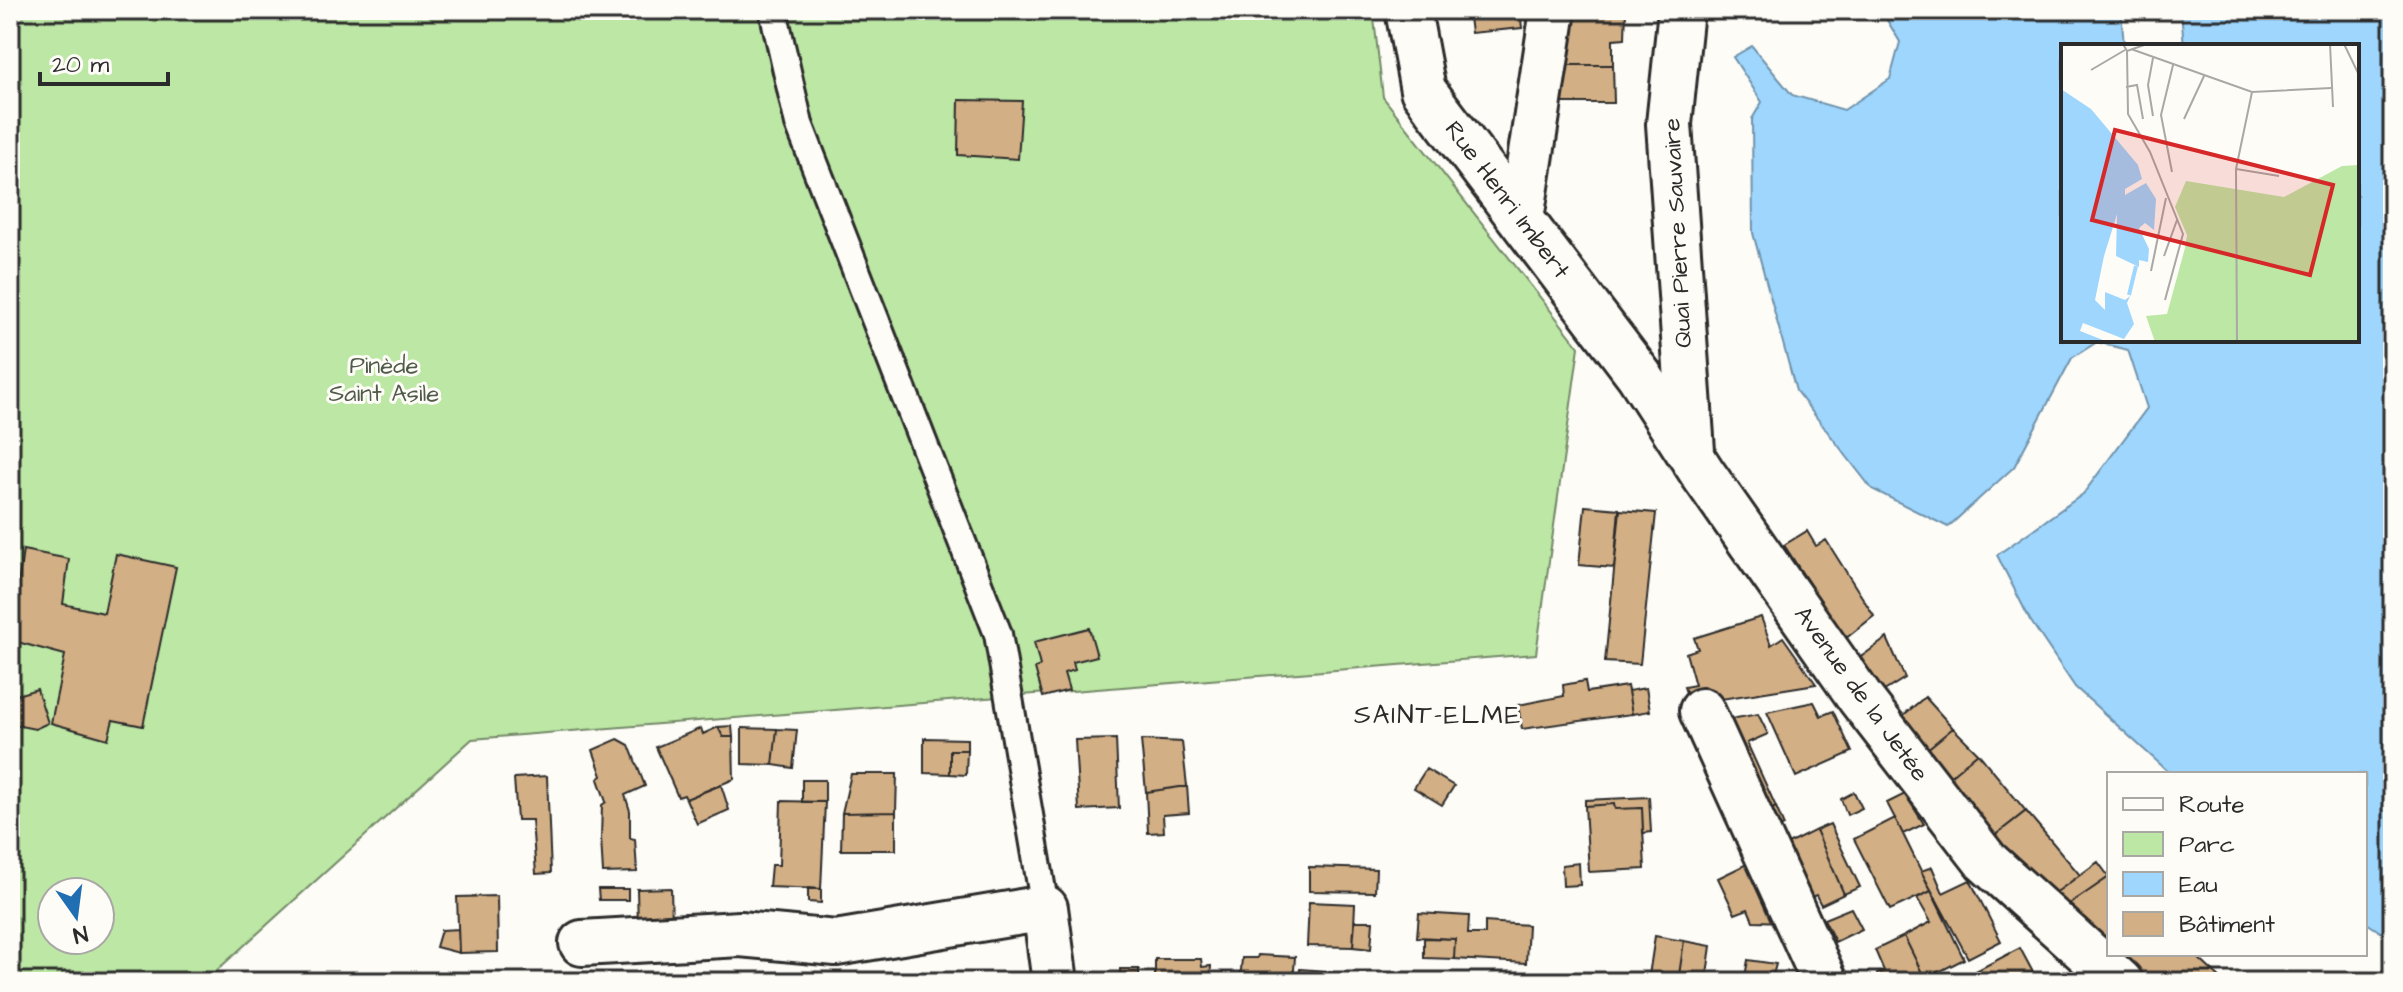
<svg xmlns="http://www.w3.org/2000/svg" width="2403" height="992" font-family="'Architects Daughter',sans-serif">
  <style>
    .green { fill: #bce7a4; stroke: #748968; stroke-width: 2; fill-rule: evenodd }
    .water { fill: #9ed6fe; stroke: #7092aa; stroke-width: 2 }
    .building { fill: #d3af85; stroke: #2b2b2b; stroke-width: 2 }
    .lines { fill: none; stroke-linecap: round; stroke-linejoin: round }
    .lane-casing { stroke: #2b2b2b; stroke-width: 32 }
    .street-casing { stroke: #2b2b2b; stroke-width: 50 }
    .lane { stroke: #fdfcf7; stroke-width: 26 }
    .street { stroke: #fdfcf7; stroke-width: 44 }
    .labels { text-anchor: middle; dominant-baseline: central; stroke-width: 6; stroke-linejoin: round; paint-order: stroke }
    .street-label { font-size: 24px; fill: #2b2b2b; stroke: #fdfcf7 }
    .park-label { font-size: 24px; fill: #4f5a49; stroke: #fdfcf7 }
    .neighbourhood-label { font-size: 26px; letter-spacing: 2px; fill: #2b2b2b; stroke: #fdfcf7 }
    .inset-river { fill: none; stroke: #9ed6fe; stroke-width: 4 }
    .inset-road { fill: none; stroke: #a9a8a5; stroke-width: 2 }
    .view { fill: #d62828; fill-opacity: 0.15; stroke: #d62828; stroke-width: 4 }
    .inset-edge { fill: none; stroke: #2b2b2b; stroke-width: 4 }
  </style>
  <rect width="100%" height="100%" fill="#fdfcf7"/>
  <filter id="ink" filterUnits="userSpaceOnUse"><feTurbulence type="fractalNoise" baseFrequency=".0125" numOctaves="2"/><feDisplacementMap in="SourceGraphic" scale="16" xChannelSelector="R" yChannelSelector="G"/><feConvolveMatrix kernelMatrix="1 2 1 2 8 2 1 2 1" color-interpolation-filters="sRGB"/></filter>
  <g filter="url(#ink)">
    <path class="green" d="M10,10H1373L1383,97L1579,347L1536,654L472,739L204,982H10ZM52,892H100V940H52Z"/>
    <path class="water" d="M1881,10H2121L2124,46H2063V340H2357V46H2184L2181,10H2393V940L2365,922V774H2171L2075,687L2030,620L1997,555L2083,494L2147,408L2128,350L2097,342L2072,358L2014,467L1948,527L1872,489L1796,391L1753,233L1752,119L1762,102L1733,57L1752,46L1792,95L1844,110L1890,79L1900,42Z"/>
    <path class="building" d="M1468,10H1520L1522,28L1471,33Z
      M1568,10H1626L1625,38L1613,39V65H1562Z
      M1562,65H1613L1614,103H1563Z
      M959,100L1022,101L1018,159L958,155Z
      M1585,506L1619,509L1614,568L1579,565Z
      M1620,510L1656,513L1640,664L1605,662Z
      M1807,531L1816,546L1826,540L1874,616L1845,639L1784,545Z
      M23,550L69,559L63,604L104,613L116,554L176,567L143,726L113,720L108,739L51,723L65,655L10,640Z
      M1761,617L1771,645L1783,637L1816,684L1690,704L1684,687L1695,685L1686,653L1698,649L1694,638Z
      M1089,628L1097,656L1073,662L1075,670L1064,673L1069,690L1043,697L1035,668L1040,666L1034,642Z
      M1887,638L1905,678L1881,693L1858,659Z
      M1585,681L1587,692L1627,686L1632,714L1522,729L1518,705L1564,696L1563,685Z
      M1646,688L1650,711L1632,714L1628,691Z
      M37,689L48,723L35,729L10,724V697Z
      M1925,697L1953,728L1920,755L1894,723Z
      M1814,702L1821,716L1833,711L1852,752L1796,777L1767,712Z
      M1758,714L1768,734L1747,743L1776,807L1757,815L1714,722Z
      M732,726L733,737H723L718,727Z
      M718,727L723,737H733L734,779L686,799L684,795L678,797L656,747L701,728L703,734Z
      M742,728L777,729L773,765L742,764Z
      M1953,728L1978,753L1944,781L1920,755Z
      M777,729L797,730L793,768L773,765Z
      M924,738L967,739V750H950V774L924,773Z
      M618,739L629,745L645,786L625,795L630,811V838L635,839L637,872L603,873L601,838L602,805L606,802L598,779L602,776L593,750Z
      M1116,739L1119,808L1079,810L1075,740Z
      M1141,740L1182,742L1187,786L1146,792Z
      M950,750H967L966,775L950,774Z
      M1978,753L2026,811L1993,837L1944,781Z
      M1426,769L1454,786L1442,805L1414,788Z
      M851,774H897L896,812L842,813Z
      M547,776L551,873L536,874L532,820H517L514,778Z
      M802,780H825V802H802Z
      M721,785L729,810L697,824L686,799Z
      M1187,786L1189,813L1163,815L1164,832L1148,833L1146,792Z
      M1854,792L1862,808L1847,815L1841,799Z
      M1905,794L1924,824L1903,834L1887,803Z
      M1649,797L1651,832L1643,833L1642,808L1615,809L1614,804L1585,806V800Z
      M781,801L825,802L821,889L769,887L771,865H779Z
      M1614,804L1615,809L1642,808L1645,869L1589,872L1585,806Z
      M1776,807L1784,826L1766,834L1757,815Z
      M2026,811L2080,875L2047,899L1993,837Z
      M896,812V850H841L842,813Z
      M1895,818L1931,891L1890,910L1854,839Z
      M1830,824L1860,887L1844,894L1816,830Z
      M1816,830L1844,894L1821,905L1816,895L1807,899L1774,851Z
      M1759,858L1793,922L1753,921L1748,909L1735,914L1718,878Z
      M2098,862L2109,877L2093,888L2059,911L2047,899Z
      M1579,863L1580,885L1563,886L1562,865Z
      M1309,867L1376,869L1375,892L1309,891Z
      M1932,867L1943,893L1970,880L2001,941L1968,958L1921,871Z
      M2109,877V949L2064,908Z
      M671,888L672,926H638L637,889Z
      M808,888L821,889V903L808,902Z
      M598,889H628V900H599Z
      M1931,891L1964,959L1925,979L1904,936L1931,922L1917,898Z
      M497,896L498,952L459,953L457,897Z
      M1309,902L1355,904L1353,947L1307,946Z
      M1851,908L1862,929L1835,942L1824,919Z
      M1419,913L1469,916L1468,934H1485V922L1528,925L1526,963L1454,959L1455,939L1417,937Z
      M1355,921H1373L1371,949L1353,947Z
      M458,929L459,953L436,947L441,930Z
      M1655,936L1684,941L1678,982H1648Z
      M1904,936L1925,979L1918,982H1881L1877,974L1884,971L1875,950Z
      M1424,938L1455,939L1454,959L1424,958Z
      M1684,941L1711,946L1706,982H1678Z
      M2020,948L2036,978L2027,982H1974L1970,974Z
      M2114,954H2194L2224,982H2145Z
      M1258,955L1295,957L1293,982H1240L1242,958H1257Z
      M1155,959H1201L1202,967L1211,966L1210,982H1155Z
      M1748,960L1776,964L1773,975L1783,976L1782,982H1744Z
      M1120,969H1139V982H1114L1120,980Z
      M1300,969L1326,971V982H1299Z
      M1970,974L1974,982H1954Z
      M1707,976L1720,979L1719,982H1706Z"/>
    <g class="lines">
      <defs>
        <path id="lane" d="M773,10L799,124L998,634L1045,908"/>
        <path id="street" d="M1408,10L1423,90L1639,375L1703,474L1860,698L1986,861L2120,982
          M1681,10L1669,124L1692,451
          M1521,219L1553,10
          M1702,711L1825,982
          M582,943L740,934L836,943L1045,908L1055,982"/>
      </defs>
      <use href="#lane" class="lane-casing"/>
      <use href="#street" class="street-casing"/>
      <use href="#lane" class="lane"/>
      <use href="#street" class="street"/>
    </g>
  </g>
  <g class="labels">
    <g class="street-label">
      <text transform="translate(1507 200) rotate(53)">Rue Henri Imbert</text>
      <text transform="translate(1678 233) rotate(-93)">Quai Pierre Sauvaire</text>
      <text transform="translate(1861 694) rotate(54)">Avenue de la Jetée</text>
    </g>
    <g class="park-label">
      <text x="384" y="366">Pinède<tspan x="384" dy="28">Saint Asile</tspan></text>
    </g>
    <g class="neighbourhood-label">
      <text x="1438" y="715">SAINT-ELME</text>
    </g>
  </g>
  <g transform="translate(2061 44)">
    <rect width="298" height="298" fill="#fdfcf7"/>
    <path d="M298,121V298H94L85,272L106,270L124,204L126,191L114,163L125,137L223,153L281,122Z" fill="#bce7a4"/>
    <path d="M0,45L30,65L77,121L81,135L64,145V151L85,139L95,155L93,186L84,179L78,184L88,205L87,218L78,216V223L55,212L56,170L43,212L34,256L44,266V248L64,256L69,252L66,259L73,280L63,295L22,279L19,287L47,298H0Z" fill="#9ed6fe"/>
    <path class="inset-river" d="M68,251L75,222"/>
    <path class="inset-road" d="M62,0L66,7L86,0M269,0L272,63M283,0L298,31M70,5L191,48L270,44M66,7L67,70L89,108L122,190L104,256M30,26L64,6M65,43L76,41L82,75M191,48L175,125L218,132M92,72L87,41L92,14M123,75L143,32M175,125L176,298M111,128L100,71L112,21M103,212L116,176M90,227L105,154"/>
    <path class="view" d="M54,86L272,141L249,231L31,176Z"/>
    <rect width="298" height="298" class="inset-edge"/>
  </g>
  <rect width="2403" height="992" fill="none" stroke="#fdfcf7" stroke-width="40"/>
  <rect x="20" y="20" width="2363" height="952" fill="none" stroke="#2b2b2b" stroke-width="3" filter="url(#ink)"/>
  <rect x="2107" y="772" width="260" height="184" fill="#fdfcf7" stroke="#a9a8a5" stroke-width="2"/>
  <rect x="2123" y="798" width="40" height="12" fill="#fdfcf7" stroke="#a9a8a5" stroke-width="2"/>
  <text x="2179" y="812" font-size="24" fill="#2b2b2b">Route</text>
  <rect x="2123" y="832" width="40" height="24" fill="#bce7a4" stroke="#a9a8a5" stroke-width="2"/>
  <text x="2179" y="852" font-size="24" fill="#2b2b2b">Parc</text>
  <rect x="2123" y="872" width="40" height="24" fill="#9ed6fe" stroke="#a9a8a5" stroke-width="2"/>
  <text x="2179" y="892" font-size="24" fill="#2b2b2b">Eau</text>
  <rect x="2123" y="912" width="40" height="24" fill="#d3af85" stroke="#a9a8a5" stroke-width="2"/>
  <text x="2179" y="932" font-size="24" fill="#2b2b2b">Bâtiment</text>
  <g transform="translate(76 916) rotate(166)"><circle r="38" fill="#fdfcf7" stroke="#a9a8a5" stroke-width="2"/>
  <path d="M0-6L14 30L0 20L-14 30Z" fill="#1f6fb2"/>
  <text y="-12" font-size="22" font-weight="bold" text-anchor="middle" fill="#2b2b2b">N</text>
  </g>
  <path d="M40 72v12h128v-12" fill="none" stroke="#2b2b2b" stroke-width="4"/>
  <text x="52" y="72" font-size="24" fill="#2b2b2b" stroke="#fdfcf7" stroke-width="6" paint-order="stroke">20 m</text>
</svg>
